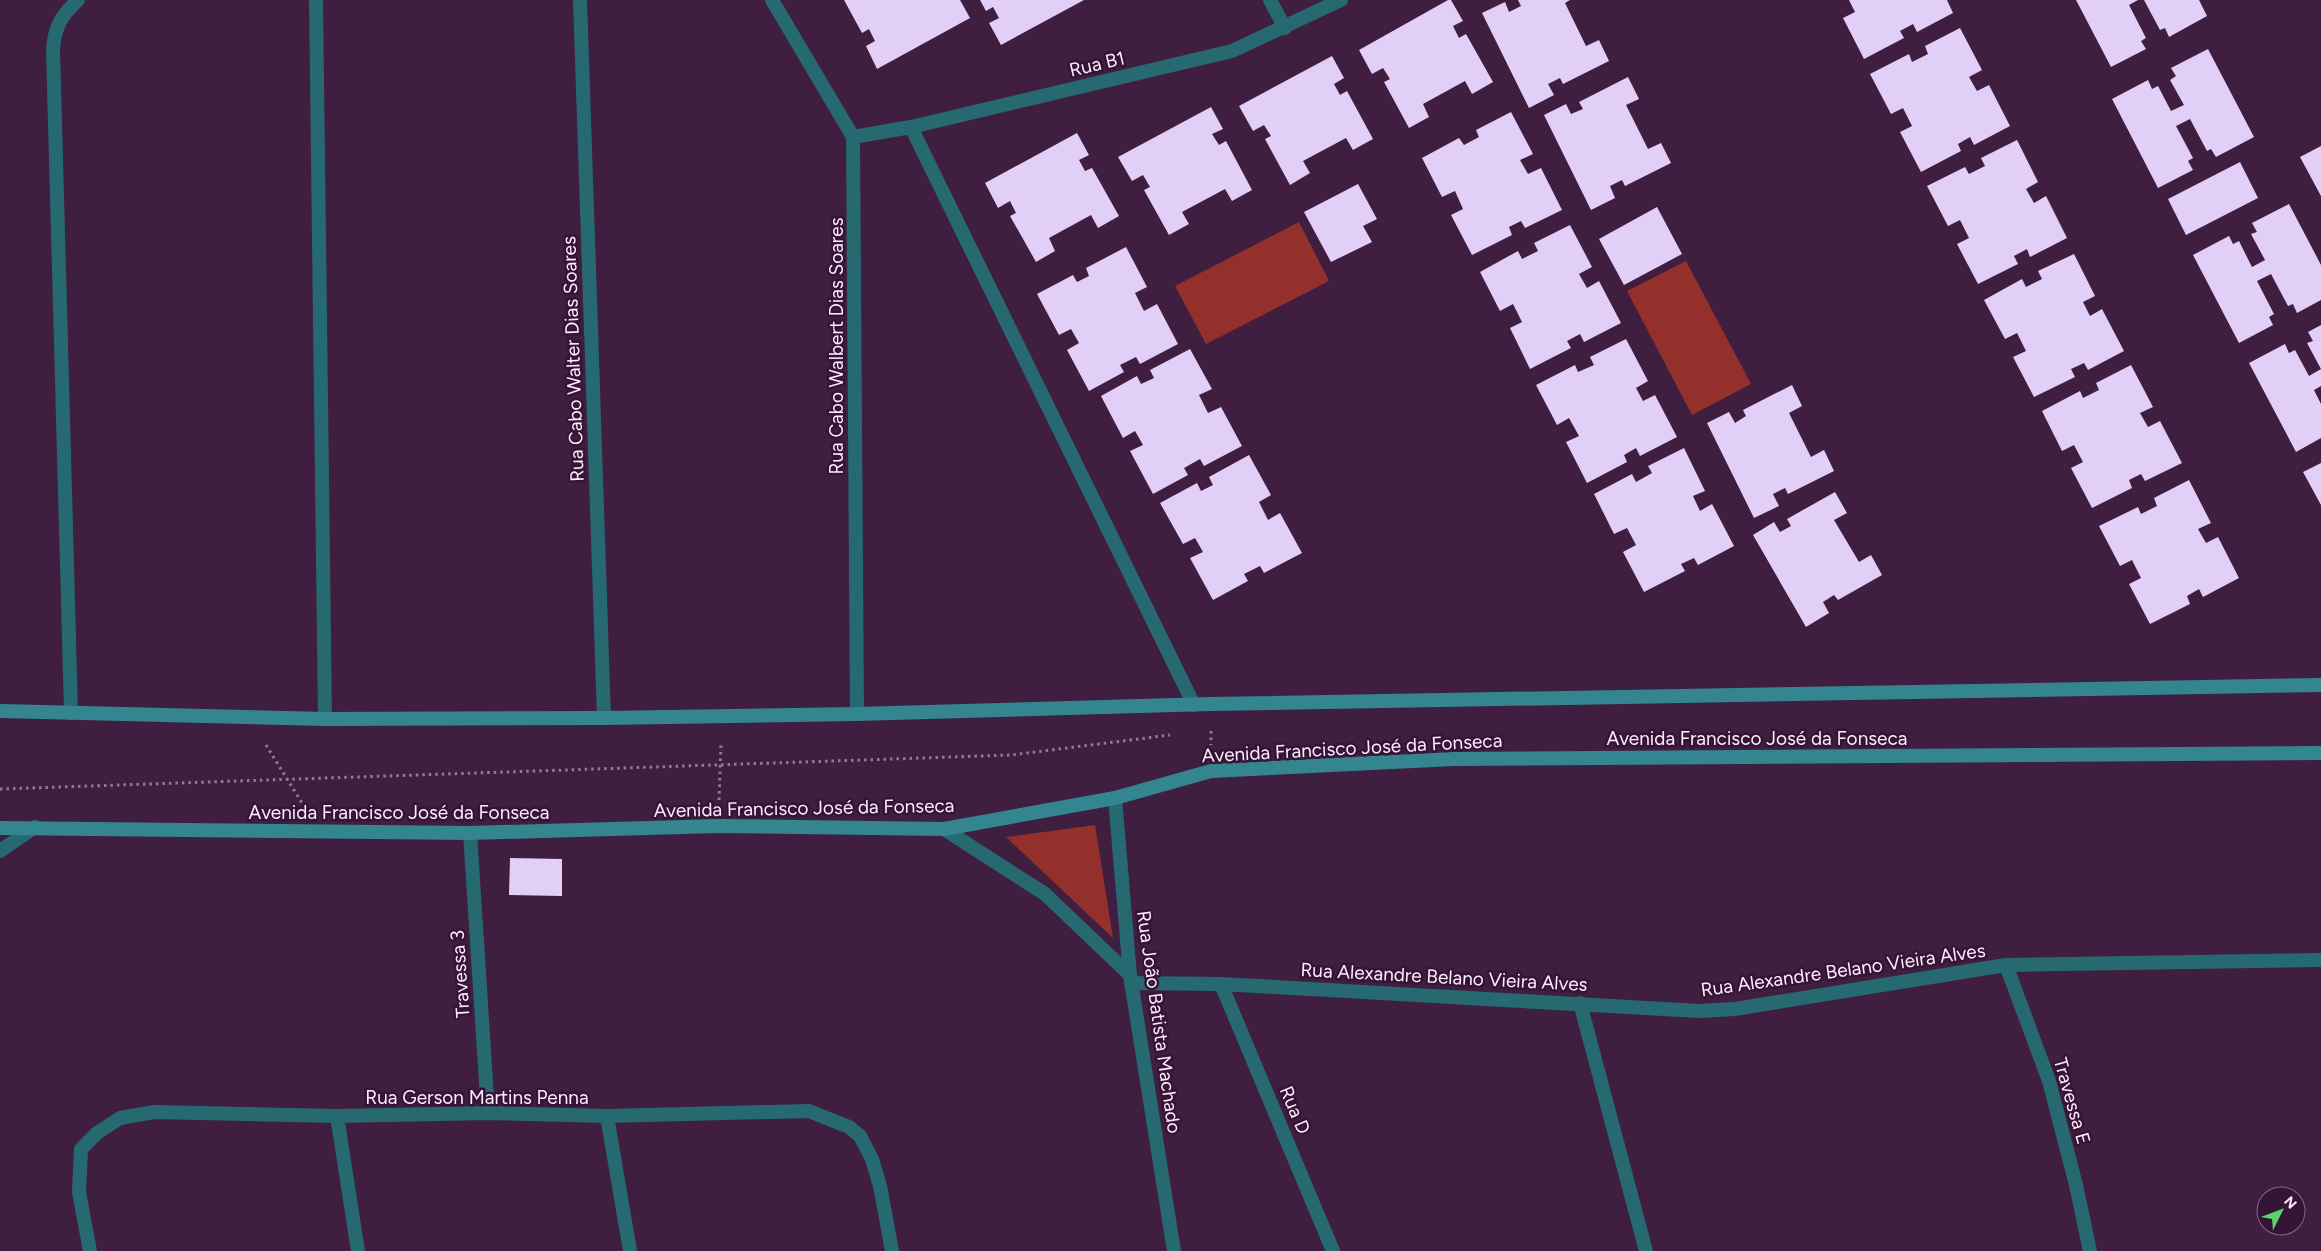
<svg xmlns="http://www.w3.org/2000/svg" width="2321" height="1251" font-family="Figtree,sans-serif">
  <style>
    .green { fill: #93302c }
    .building { fill: #e2cff8 }
    .lines { fill: none; stroke-linecap: round; stroke-linejoin: round }
    .path { stroke: #947994; stroke-width: 3; stroke-dasharray: 2.5 4; stroke-linecap: butt }
    .minor { stroke: #276971; stroke-width: 14 }
    .tertiary { stroke: #276971; stroke-width: 14 }
    .secondary { stroke: #338690; stroke-width: 14 }
    .labels { text-anchor: middle; dominant-baseline: central; stroke-width: 5; stroke-linejoin: round; paint-order: stroke }
    .street-label { font-size: 19px; fill: #fdecfd; stroke: #351436 }
  </style>
  <rect width="100%" height="100%" fill="#401e40"/>
  <path class="green" d="M1299,222L1329,281L1206,344L1175,286Z
    M1686,261L1751,384L1692,415L1627,291Z
    M1095,825L1113,938L1006,837Z"/>
  <path class="building" d="M844,0H960L970,18L877,69L866,46L875,41L869,29L862,33Z
    M980,0H1084L1001,45L989,23L999,18L993,7L986,11Z
    M1448,0H1451L1463,21L1453,26L1459,38L1466,34L1493,82L1472,94L1465,81L1423,104L1429,117L1409,128L1384,82L1390,79L1383,68L1372,74L1359,50Z
    M1518,0H1570L1565,3L1586,46L1599,40L1609,61L1563,84L1560,78L1548,84L1554,95L1529,108L1482,13L1505,2L1509,12L1521,6Z
    M1849,0H1947L1953,13L1917,32L1913,24L1900,31L1904,38L1864,59L1843,18L1855,12Z
    M2076,0H2138L2129,5L2146,38L2141,41L2146,49L2111,67Z
    M2144,0H2199L2207,16L2169,37L2165,28L2160,30Z
    M1960,28L1982,70L1969,77L1977,91L1989,85L2010,126L1974,145L1970,137L1958,144L1961,151L1921,172L1900,132L1912,126L1903,108L1891,114L1870,74L1909,54L1912,62L1928,54L1925,46Z
    M2208,49L2254,137L2216,157L2211,149L2207,151L2190,119L2176,126L2193,158L2188,161L2193,170L2158,188L2112,99L2148,80L2152,89L2158,86L2171,111L2184,105L2170,80L2176,76L2171,68Z
    M1332,56L1344,78L1334,84L1340,95L1347,91L1373,139L1353,150L1346,138L1303,161L1310,173L1290,185L1265,139L1271,136L1264,125L1253,131L1239,106Z
    M1628,77L1639,99L1626,105L1648,149L1661,143L1671,163L1625,186L1622,180L1610,186L1615,198L1591,210L1544,115L1566,104L1571,114L1583,109L1579,102Z
    M1211,107L1223,129L1212,134L1219,145L1226,141L1252,190L1232,201L1225,189L1182,212L1189,224L1169,235L1144,190L1150,187L1143,175L1132,181L1118,157Z
    M1511,112L1533,154L1520,160L1528,174L1541,168L1562,210L1525,228L1521,221L1509,227L1512,235L1472,255L1451,215L1463,209L1455,191L1442,197L1422,158L1459,138L1464,145L1479,137L1476,130Z
    M1077,133L1089,155L1079,160L1085,171L1092,168L1119,216L1098,228L1091,215L1049,238L1055,251L1036,262L1010,216L1016,213L1010,201L998,208L985,183Z
    M2017,140L2038,182L2026,189L2034,203L2046,196L2067,238L2030,257L2027,249L2014,256L2018,264L1978,284L1957,244L1969,238L1960,220L1948,226L1927,186L1965,167L1969,174L1985,166L1981,158Z
    M2321,146V196L2300,157Z
    M2240,162L2258,198L2186,235L2168,199Z
    M1358,184L1377,219L1363,226L1372,242L1331,262L1304,212Z
    M2289,204L2321,265V300L2297,313L2293,304L2288,306L2271,274L2257,281L2274,314L2269,317L2273,325L2239,343L2193,255L2229,236L2233,244L2239,241L2252,267L2265,260L2251,234L2257,232L2252,223Z
    M1657,207L1682,254L1624,285L1599,239Z
    M1570,225L1592,267L1579,274L1587,288L1599,281L1621,323L1584,342L1580,334L1567,341L1571,348L1530,369L1510,328L1522,322L1513,304L1500,311L1480,272L1518,251L1522,259L1538,251L1534,243Z
    M1126,247L1147,287L1135,293L1144,311L1157,304L1178,344L1140,364L1136,357L1120,365L1124,372L1089,391L1067,350L1079,343L1071,329L1059,335L1037,294L1073,275L1077,282L1089,276L1086,268Z
    M2074,254L2095,296L2083,302L2090,316L2102,309L2124,351L2088,370L2084,363L2071,369L2075,377L2034,397L2013,357L2026,351L2017,333L2005,339L1984,300L2022,279L2026,287L2042,279L2038,271Z
    M2321,325V369L2307,343L2313,341L2308,332Z
    M1626,339L1648,381L1636,388L1643,401L1655,395L1677,437L1640,456L1636,448L1624,455L1627,462L1587,483L1566,442L1579,436L1569,418L1557,425L1536,385L1575,365L1578,372L1594,365L1590,357Z
    M2285,344L2289,353L2295,350L2309,376L2321,369V386L2314,390L2321,404V438L2296,452L2249,363Z
    M1190,349L1212,389L1199,395L1208,413L1221,407L1242,446L1204,466L1200,459L1184,468L1188,475L1153,494L1130,451L1143,445L1135,431L1123,438L1101,396L1137,376L1141,384L1154,378L1150,370Z
    M2131,365L2153,407L2140,413L2148,427L2160,421L2182,463L2145,481L2141,474L2129,480L2132,488L2092,508L2071,468L2083,462L2074,445L2062,451L2042,411L2080,391L2083,398L2099,390L2096,383Z
    M1792,385L1802,406L1789,413L1811,457L1824,450L1834,471L1788,494L1785,488L1773,494L1779,506L1754,518L1707,423L1729,412L1735,423L1746,416L1743,410Z
    M1684,448L1705,491L1693,496L1700,511L1712,504L1734,546L1698,565L1694,558L1681,564L1685,571L1644,592L1623,552L1636,545L1627,528L1614,534L1594,494L1632,474L1636,482L1652,473L1648,466Z
    M1249,455L1271,495L1259,502L1268,520L1280,513L1302,553L1264,573L1260,566L1244,574L1248,581L1213,600L1190,558L1203,552L1195,538L1183,544L1160,503L1197,483L1201,491L1213,485L1209,477Z
    M2321,463V505L2303,472Z
    M2189,480L2211,523L2198,529L2206,543L2218,537L2239,578L2203,597L2199,589L2187,596L2190,604L2150,624L2129,584L2141,578L2132,560L2120,566L2099,526L2138,507L2141,514L2157,506L2154,498Z
    M1835,492L1847,513L1834,520L1859,562L1871,555L1882,575L1838,600L1834,595L1823,602L1829,613L1806,627L1753,535L1774,522L1780,532L1791,526L1787,519Z
    M510,858L562,859V896L509,895Z"/>
  <g class="lines">
    <path class="path" d="M1211,731V745
      M266,745L302,803
      M0,789L1011,755L1170,735
      M719,800L721,744"/>
    <path class="minor" d="M316,0L325,719
      M580,0L604,718
      M772,0L853,137L857,714
      M1270,0L1285,28
      M911,127L1194,705
      M853,137L911,127L1232,51L1341,0
      M71,713L53,49C55,26 61,16 78,0
      M470,833L488,1113
      M0,851L35,827
      M2006,965L2049,1081L2076,1185L2090,1251
      M1131,983L1221,984L1699,1011L1735,1009L2006,965L2321,960
      M1221,984L1333,1251
      M1580,1003L1646,1251
      M337,1116L358,1251
      M607,1116L630,1251
      M90,1251L79,1192L81,1149L97,1133L120,1118L154,1112L337,1116L488,1113L607,1116L809,1111L849,1127L860,1136L872,1159L880,1186L892,1251"/>
    <path class="tertiary" d="M1115,798L1130,975L1174,1251
      M944,829L1045,894L1130,975"/>
    <path class="secondary" d="M0,711L325,719L604,718L857,714L1210,704L2321,685
      M0,828L470,833L717,826L944,829L1115,798L1211,771L1454,759L2321,753"/>
  </g>
  <g class="labels">
    <g class="street-label">
      <text transform="translate(1097 64) rotate(-13)">Rua B1</text>
      <text transform="translate(836 346) rotate(-90)">Rua Cabo Walbert Dias Soares</text>
      <text transform="translate(573 359) rotate(-92)">Rua Cabo Walter Dias Soares</text>
      <text x="1757" y="738">Avenida Francisco José da Fonseca</text>
      <text transform="translate(1352 748) rotate(-3)">Avenida Francisco José da Fonseca</text>
      <text transform="translate(804 808) rotate(-1)">Avenida Francisco José da Fonseca</text>
      <text x="399" y="812">Avenida Francisco José da Fonseca</text>
      <text transform="translate(1843 970) rotate(-8)">Rua Alexandre Belano Vieira Alves</text>
      <text transform="translate(460 974) rotate(-94)">Travessa 3</text>
      <text transform="translate(1444 977) rotate(3)">Rua Alexandre Belano Vieira Alves</text>
      <text transform="translate(1159 1022) rotate(82)">Rua João Batista Machado</text>
      <text x="477" y="1097">Rua Gerson Martins Penna</text>
      <text transform="translate(2072 1101) rotate(74)">Travessa E</text>
      <text transform="translate(1295 1110) rotate(67)">Rua D</text>
    </g>
  </g>
  <g transform="translate(2281 1211) rotate(48)"><circle r="24" fill="#351436" stroke="#856a86"/>
  <path d="M0-4L9 19L0 12L-9 19Z" fill="#5cd56d"/>
  <text y="-8" font-size="14" font-weight="bold" text-anchor="middle" fill="#fdecfd">N</text>
  </g>
</svg>
